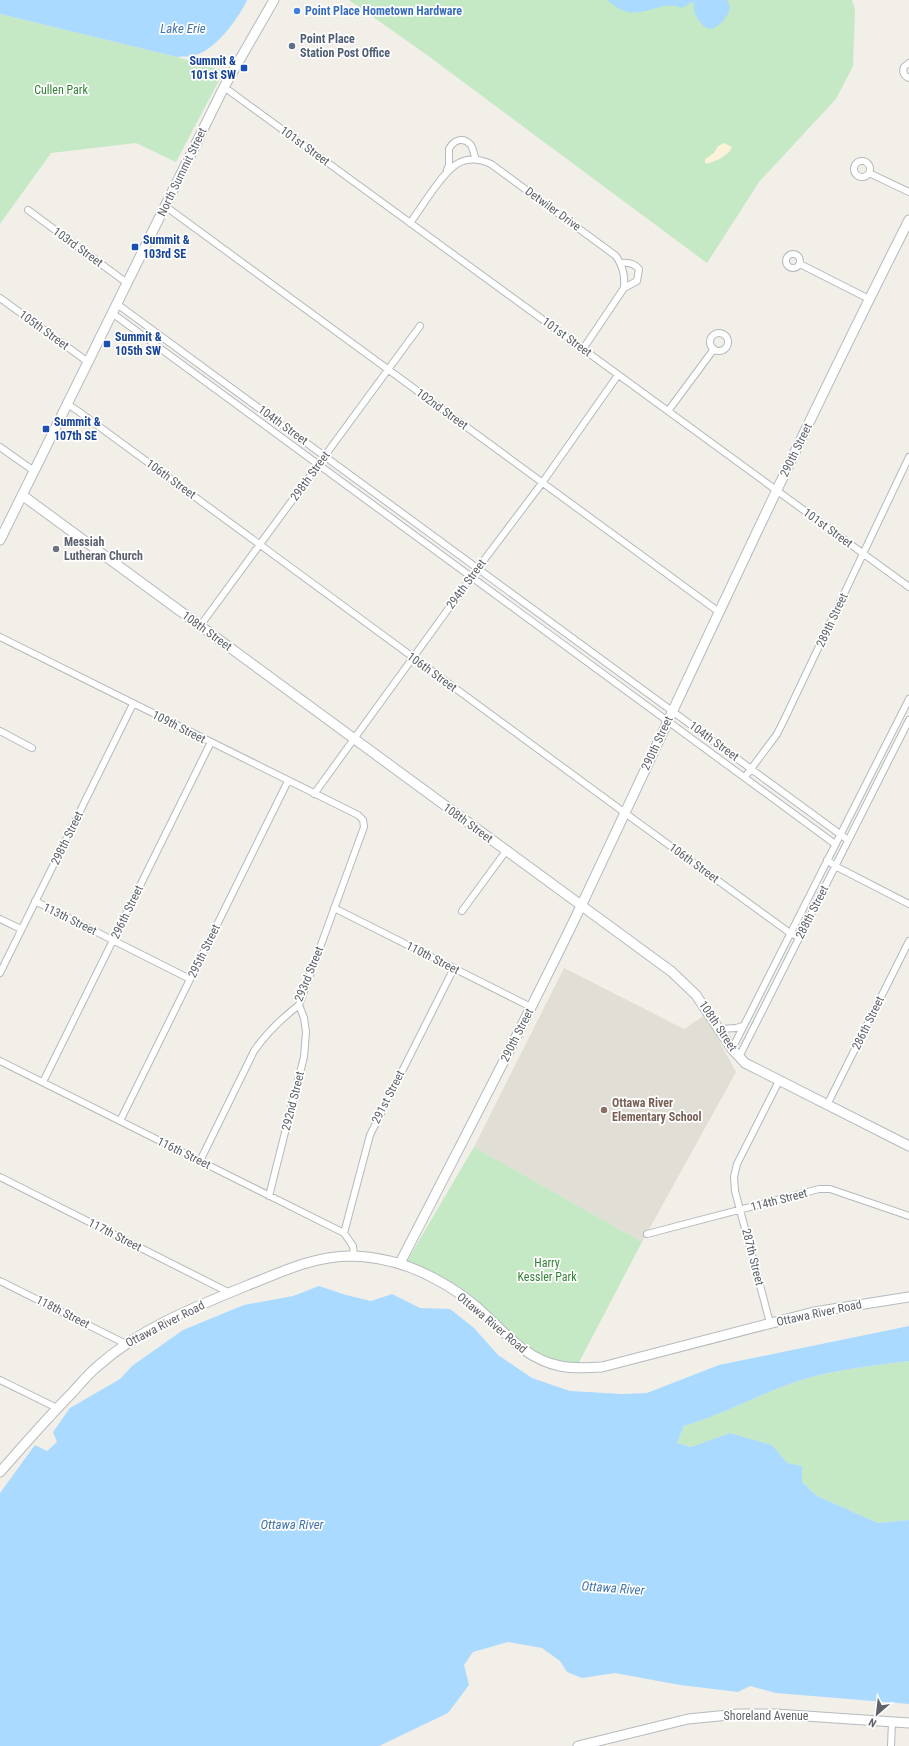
<svg xmlns="http://www.w3.org/2000/svg" width="909" height="1746" font-family="'Roboto Condensed',sans-serif">
  <style>
    .education { fill: #e1ded6 }
    .green { fill: #c5e8c5 }
    .sand { fill: #fbf3d9 }
    .water { fill: #aadaff }
    .lines { fill: none; stroke-linecap: round; stroke-linejoin: round }
    .street-casing { stroke: #b5b8bc; stroke-width: 8 }
    .secondary-casing { stroke: #b6babf; stroke-width: 11 }
    .street { stroke: #fff; stroke-width: 6 }
    .secondary { stroke: #fff; stroke-width: 9 }
    .shop-dot { fill: #3f7fe0; stroke: #fff; stroke-width: 1.5 }
    .service-dot { fill: #5c6f8a; stroke: #fff; stroke-width: 1.5 }
    .transit-dot { fill: #1a4fb4; stroke: #fff; stroke-width: 1.5 }
    .worship-dot { fill: #6b7280; stroke: #fff; stroke-width: 1.5 }
    .education-dot { fill: #8d6e63; stroke: #fff; stroke-width: 1.5 }
    .labels { text-anchor: middle; dominant-baseline: central; stroke-width: 3.5; stroke-linejoin: round; paint-order: stroke }
    .shop-label { font-size: 12px; font-weight: bold; fill: #366cbe; stroke: #fff; text-anchor: start }
    .service-label { font-size: 12px; font-weight: bold; fill: #4e5e75; stroke: #fff; text-anchor: start }
    .transit-label { font-size: 12px; font-weight: bold; fill: #164399; stroke: #fff; text-anchor: start }
    .park-label { font-size: 12px; fill: #348238; stroke: #fff }
    .street-label { font-size: 12px; fill: #5f6368; stroke: #fff }
    .worship-label { font-size: 12px; font-weight: bold; fill: #5b616d; stroke: #fff; text-anchor: start }
    .education-label { font-size: 12px; font-weight: bold; fill: #785e54; stroke: #fff; text-anchor: start }
    .water-label { font-size: 13px; font-style: italic; fill: #4174aa; stroke: #fff }
  </style>
  <rect width="100%" height="100%" fill="#f1efe8"/>
  <path class="education" d="M564,968L684,1029L705,1015L736,1072L642,1242L474,1147Z"/>
  <path class="green" d="M349,0H852L855,9L853,66L836,99L759,182L707,263L427,55Z
    M0,14L177,57L224,71L176,162L136,143L51,153L0,224Z
    M474,1147L642,1242L578,1364L552,1360L534,1352L423,1268L407,1261Z
    M909,1361V1520L878,1523L817,1496L802,1482L772,1445L730,1433L691,1447L677,1443L684,1426C722,1415 756,1396 792,1383C830,1370 869,1366 909,1361Z"/>
  <path class="sand" d="M724,143L732,147C731,154 711,165 705,163V159L714,153L718,146Z"/>
  <path class="water" d="M0,0H247C239,18 216,49 196,55C191,57 183,56 177,57L0,14Z
    M607,0H727L730,7C728,17 720,27 710,29C701,27 692,13 694,4L692,2L682,8C665,0 647,15 629,12C621,11 613,5 607,0Z
    M319,1286L346,1295L371,1301L392,1294L420,1308L450,1309L474,1328L498,1355L532,1378L570,1391L622,1394L647,1393L719,1365L909,1326V1361C869,1366 830,1370 792,1383C756,1396 722,1415 684,1426L677,1443L691,1447L730,1433L772,1445L787,1463L802,1466V1482L817,1496L878,1523L909,1520V1704L776,1693L750,1686L738,1692L680,1685L615,1673L582,1678L567,1672L560,1661L542,1648L508,1642L473,1652L464,1665L469,1685L448,1713L379,1746H0V1493L35,1445L47,1451L57,1442L53,1432L70,1408L120,1379L132,1366L183,1330L244,1305L293,1296Z"/>
  <g class="lines">
    <defs>
      <path id="street" d="M909,63L904,67C902,72 904,76 909,78
        M224,87L909,587
        M854 169a8 8 0 1 1 16 0a8 8 0 1 1-16 0Z
        M447,170L449,165V149C453,141 462,136 470,144C474,148 473,154 476,159
        M869,173L909,192
        M165,206L719,612
        M28,210L127,283
        M410,223C418,212 425,201 433,190C449,168 462,151 491,164L616,256C623,267 625,275 624,288L583,349
        M786 261a7 7 0 1 1 14 0a7 7 0 1 1-14 0Z
        M621,263C628,262 634,263 639,269L637,281L624,288
        M800,264L869,299
        M0,298L88,362
        M117,304L848,840
        M112,313L835,844
        M710 342a9 9 0 1 1 18 0a9 9 0 1 1-18 0Z
        M67,404L78,411L625,813L790,933L799,937
        M668,411L714,349
        M0,447L34,471
        M200,626L420,326
        M0,637L358,815L363,820L364,827L299,1005C281,1019 267,1032 254,1051L200,1161
        M0,731L32,748
        M745,777L777,734L785,718L909,457
        M314,794L478,568L542,483L618,375
        M827,860L835,866L909,904
        M35,901L190,979
        M334,908L531,1007
        M462,911L506,851
        M0,919L21,929
        M0,973L133,704
        M719,1029L736,1028L743,1026
        M732,1049L909,699
        M739,1057L909,720
        M0,1061L344,1233L353,1246L354,1257
        M43,1082L211,742
        M827,1105L909,941
        M120,1121L288,781
        M0,1177L230,1293
        M269,1196L304,1057L306,1032L304,1018L299,1005
        M344,1233L370,1135L454,968
        M647,1234L819,1189H830L909,1216
        M0,1281L126,1344
        M770,1323L735,1191L734,1177L737,1164L779,1081
        M0,1380L57,1408
        M891,1746L892,1722"/>
      <path id="secondary" d="M22,495L672,972L696,995L732,1049L745,1063L909,1146
        M0,540L224,87L274,0
        M400,1263C461,1144 524,1025 582,904C690,676 795,445 909,220
        M0,1472C24,1445 47,1418 72,1393C81,1383 89,1373 99,1365C141,1328 195,1307 246,1286C279,1273 311,1257 348,1256C380,1256 411,1265 439,1281C452,1288 466,1298 477,1307C503,1330 524,1359 560,1366C574,1369 588,1368 602,1367L814,1312L909,1297
        M578,1746L688,1719L739,1714H776L909,1723"/>
    </defs>
    <use href="#street" class="street-casing"/>
    <use href="#secondary" class="secondary-casing"/>
    <use href="#street" class="street"/>
    <use href="#secondary" class="secondary"/>
  </g>
  <circle class="shop-dot" cx="297" cy="11" r="4"/>
  <circle class="service-dot" cx="292" cy="46" r="4"/>
  <g class="transit-dot">
    <rect x="240" y="64" width="8" height="8" rx="2"/>
    <rect x="131" y="243" width="8" height="8" rx="2"/>
    <rect x="103" y="340" width="8" height="8" rx="2"/>
    <rect x="42" y="425" width="8" height="8" rx="2"/>
  </g>
  <circle class="worship-dot" cx="56" cy="549" r="4"/>
  <circle class="education-dot" cx="604" cy="1110" r="4"/>
  <g class="labels">
    <g class="shop-label">
      <text x="305" y="11">Point Place Hometown Hardware</text>
    </g>
    <g class="service-label">
      <text x="300" y="39">Point Place<tspan x="300" dy="14">Station Post Office</tspan></text>
    </g>
    <g class="transit-label">
      <text x="236" y="61" text-anchor="end">Summit &amp;<tspan x="236" dy="14">101st SW</tspan></text>
      <text x="143" y="240">Summit &amp;<tspan x="143" dy="14">103rd SE</tspan></text>
      <text x="115" y="337">Summit &amp;<tspan x="115" dy="14">105th SW</tspan></text>
      <text x="54" y="422">Summit &amp;<tspan x="54" dy="14">107th SE</tspan></text>
    </g>
    <g class="park-label">
      <text x="61" y="90">Cullen Park</text>
      <text x="547" y="1263">Harry<tspan x="547" dy="14">Kessler Park</tspan></text>
    </g>
    <g class="street-label">
      <text transform="translate(305 146) rotate(36)">101st Street</text>
      <text transform="translate(182 172) rotate(-64)">North Summit Street</text>
      <text transform="translate(553 209) rotate(36)">Detwiler Drive</text>
      <text transform="translate(78 247) rotate(36)">103rd Street</text>
      <text transform="translate(44 330) rotate(36)">105th Street</text>
      <text transform="translate(567 337) rotate(36)">101st Street</text>
      <text transform="translate(442 409) rotate(36)">102nd Street</text>
      <text transform="translate(283 425) rotate(36)">104th Street</text>
      <text transform="translate(796 450) rotate(-64)">290th Street</text>
      <text transform="translate(310 476) rotate(-54)">298th Street</text>
      <text transform="translate(171 479) rotate(36)">106th Street</text>
      <text transform="translate(828 528) rotate(36)">101st Street</text>
      <text transform="translate(466 584) rotate(-54)">294th Street</text>
      <text transform="translate(832 620) rotate(-65)">289th Street</text>
      <text transform="translate(207 631) rotate(36)">108th Street</text>
      <text transform="translate(432 672) rotate(36)">106th Street</text>
      <text transform="translate(179 727) rotate(27)">109th Street</text>
      <text transform="translate(714 741) rotate(36)">104th Street</text>
      <text transform="translate(657 743) rotate(-65)">290th Street</text>
      <text transform="translate(468 823) rotate(36)">108th Street</text>
      <text transform="translate(67 838) rotate(-64)">298th Street</text>
      <text transform="translate(694 863) rotate(36)">106th Street</text>
      <text transform="translate(127 912) rotate(-64)">296th Street</text>
      <text transform="translate(812 912) rotate(-63)">288th Street</text>
      <text transform="translate(70 919) rotate(26)">113th Street</text>
      <text transform="translate(204 951) rotate(-64)">295th Street</text>
      <text transform="translate(433 958) rotate(27)">110th Street</text>
      <text transform="translate(309 974) rotate(-68)">293rd Street</text>
      <text transform="translate(868 1023) rotate(-64)">286th Street</text>
      <text transform="translate(718 1026) rotate(56)">108th Street</text>
      <text transform="translate(517 1035) rotate(-63)">290th Street</text>
      <text transform="translate(388 1097) rotate(-63)">291st Street</text>
      <text transform="translate(293 1101) rotate(-76)">292nd Street</text>
      <text transform="translate(184 1153) rotate(26)">116th Street</text>
      <text transform="translate(779 1200) rotate(-15)">114th Street</text>
      <text transform="translate(115 1235) rotate(27)">117th Street</text>
      <text transform="translate(753 1257) rotate(76)">287th Street</text>
      <text transform="translate(63 1312) rotate(27)">118th Street</text>
      <text transform="translate(819 1313) rotate(-12)">Ottawa River Road</text>
      <text transform="translate(492 1323) rotate(40)">Ottawa River Road</text>
      <text transform="translate(165 1324) rotate(-27)">Ottawa River Road</text>
      <text x="766" y="1716">Shoreland Avenue</text>
    </g>
    <g class="worship-label">
      <text x="64" y="542">Messiah<tspan x="64" dy="14">Lutheran Church</tspan></text>
    </g>
    <g class="education-label">
      <text x="612" y="1103">Ottawa River<tspan x="612" dy="14">Elementary School</tspan></text>
    </g>
    <g class="water-label">
      <text x="183" y="28">Lake Erie</text>
      <text x="292" y="1524">Ottawa River</text>
      <text transform="translate(613 1588) rotate(4)">Ottawa River</text>
    </g>
  </g>
  <g transform="translate(877 1714) rotate(208)" stroke="#ffffff" stroke-width="3" paint-order="stroke">
  <path d="M0-3L7 15L0 10L-7 15Z" fill="#5f6368"/>
  <text y="-6" font-size="11" font-weight="bold" text-anchor="middle" fill="#5f6368">N</text>
  </g>
</svg>
